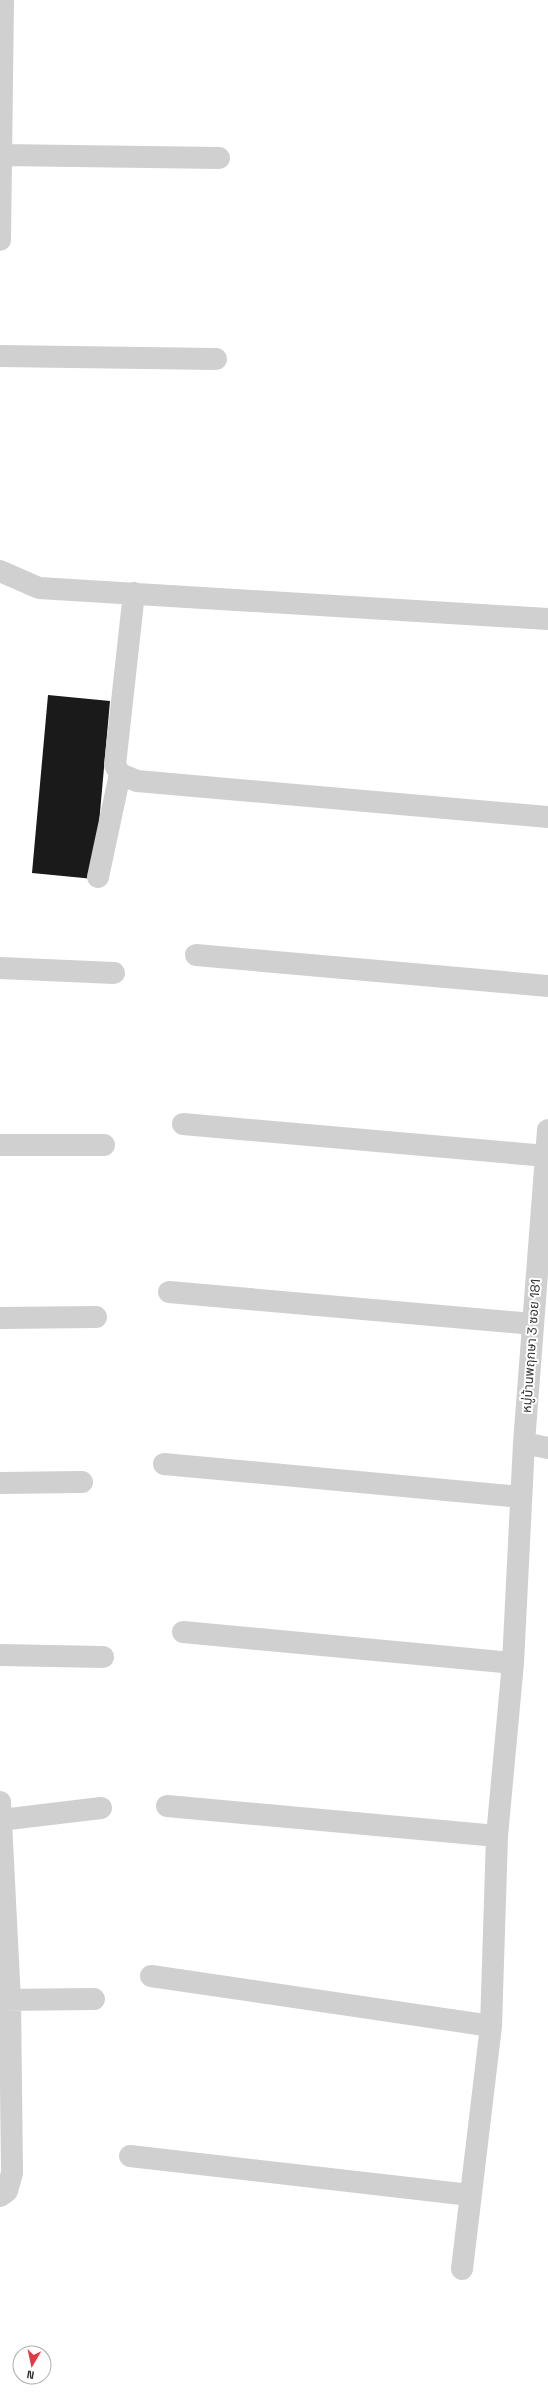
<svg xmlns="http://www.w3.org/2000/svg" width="548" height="2397" font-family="'Space Grotesk','Noto Sans Thai',sans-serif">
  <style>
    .building { fill: #1a1a1a }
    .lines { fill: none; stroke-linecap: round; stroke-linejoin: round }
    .minor { stroke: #d0d0d0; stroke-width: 22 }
    .labels { text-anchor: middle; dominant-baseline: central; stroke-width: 4; stroke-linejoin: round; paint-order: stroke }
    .street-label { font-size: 13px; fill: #333; stroke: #fff }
  </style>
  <rect width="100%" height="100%" fill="#fff"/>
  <path class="building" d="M48,695L110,701L94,879L32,873Z"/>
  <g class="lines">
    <path class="minor" d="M1,155L219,158
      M0,240L3,0
      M0,356L216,359
      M0,571L39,588L548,619
      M134,593L115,765L120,774L137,781L548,817
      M98,877L120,774
      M196,955L548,986
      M0,968L114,973
      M183,1124L546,1156
      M0,1145H104
      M169,1292L533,1324
      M0,1318L96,1317
      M524,1443L548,1448
      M164,1464L521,1497
      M0,1483L82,1482
      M183,1632L513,1663
      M0,1655L103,1657
      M0,1802L10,2000L12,2173L7,2191L0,2196
      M167,1806L497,1836
      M0,1820L101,1808
      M151,1976L491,2026
      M0,2000L94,1999
      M130,2156L470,2195
      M462,2269L491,2026L497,1836L513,1663L524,1443L548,1130"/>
  </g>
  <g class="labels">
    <g class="street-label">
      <text transform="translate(531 1346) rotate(-86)">หมู่บ้านพฤกษา 3 ซอย 181</text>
    </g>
  </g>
  <g transform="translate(32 2365) rotate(189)"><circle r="19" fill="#ffffff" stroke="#adadad"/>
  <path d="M0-3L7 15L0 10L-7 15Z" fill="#e63946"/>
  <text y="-6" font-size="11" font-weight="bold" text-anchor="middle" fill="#333333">N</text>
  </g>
</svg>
